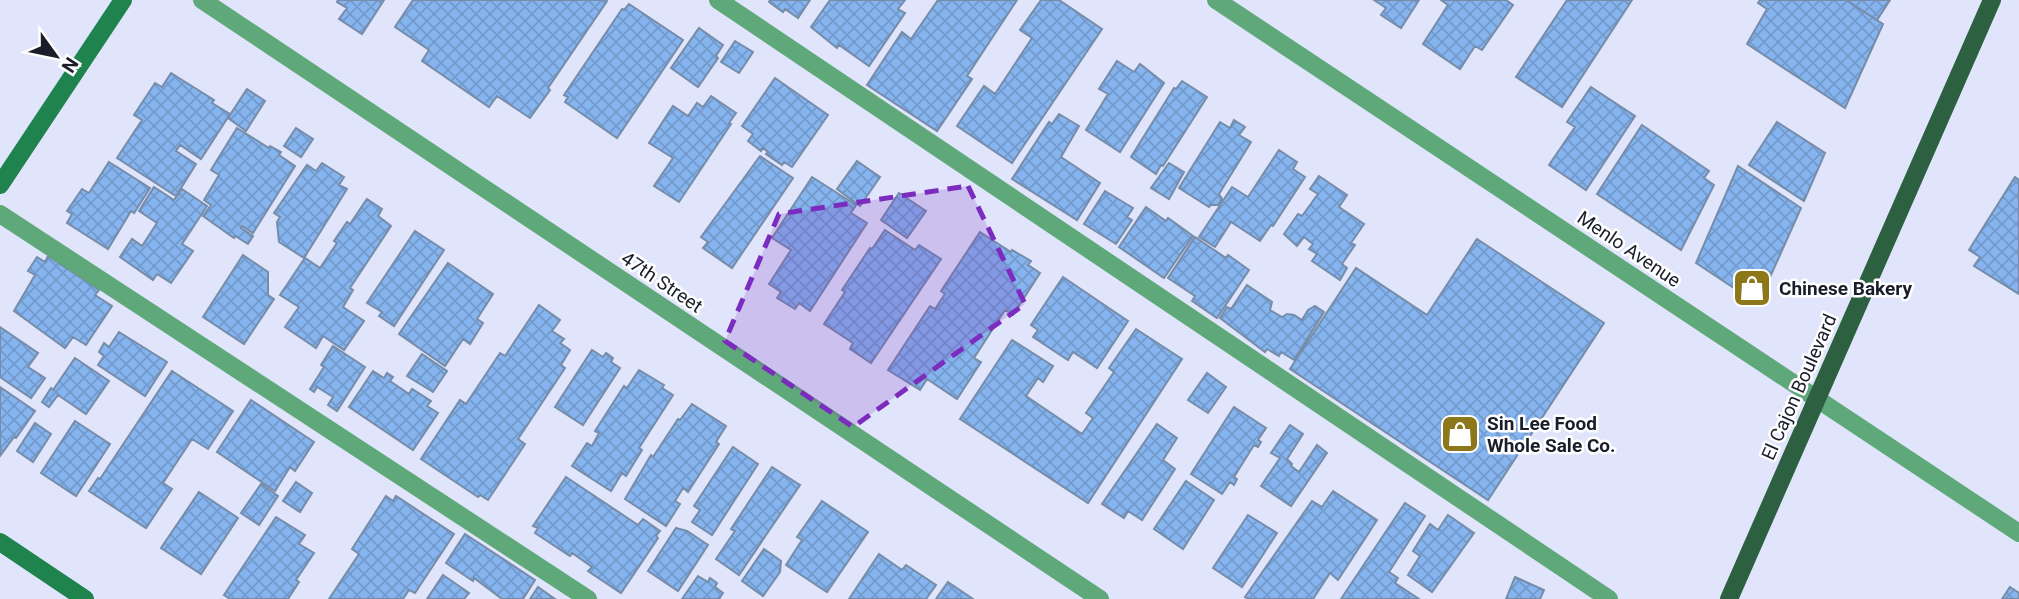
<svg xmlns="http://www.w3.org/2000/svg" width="2019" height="599" font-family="Roboto,sans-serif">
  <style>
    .building { fill: url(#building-cross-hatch); stroke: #768ca9; stroke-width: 2 }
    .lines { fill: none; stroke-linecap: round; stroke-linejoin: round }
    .service { stroke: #5fa87a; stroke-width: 18 }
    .minor { stroke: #5fa87a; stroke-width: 18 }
    .secondary { stroke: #1f834e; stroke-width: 18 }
    .primary { stroke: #2d6041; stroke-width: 18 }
    .marked { fill: #7b2cbf; fill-opacity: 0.2; stroke: #7b2cbf; stroke-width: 5; stroke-dasharray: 14 9; stroke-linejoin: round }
    .labels { text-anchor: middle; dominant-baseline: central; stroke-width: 5; stroke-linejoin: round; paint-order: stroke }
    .street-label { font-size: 19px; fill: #1b1e2a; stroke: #fff }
    .poi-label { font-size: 19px; font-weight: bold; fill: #1b1e2a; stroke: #fff; text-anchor: start }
  </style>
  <defs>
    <pattern id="building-cross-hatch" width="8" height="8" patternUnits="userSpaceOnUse" patternTransform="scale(1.75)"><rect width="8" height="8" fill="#85b4ee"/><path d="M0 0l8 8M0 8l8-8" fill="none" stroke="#729acc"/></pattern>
  </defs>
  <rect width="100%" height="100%" fill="#e0e5fb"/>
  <path class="building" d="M338,0H384L362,34L339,19L347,8L337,2Z
    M413,0H606L607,1L548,88L550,90L530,118L497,96L489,107L422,61L429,50L395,27Z
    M770,0H810L798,18L785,9L783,12L769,2Z
    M830,0H905L898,9L905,13L869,66L839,45L837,48L811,27Z
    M938,0H1017L967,76L972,79L937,131L867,85L902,32L911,39Z
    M1041,0H1059L1102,29L1012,163L957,126L984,86L995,94L1032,38L1020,30Z
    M1374,0H1419L1401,28L1381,15L1386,8Z
    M1441,0H1506L1513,5L1482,50L1475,46L1460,69L1423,44L1448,5Z
    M1567,0H1632L1562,107L1516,77Z
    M1760,0H1846L1883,24L1845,108L1747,44L1767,9L1758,3Z
    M1846,0H1890L1877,20Z
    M629,4L683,40L617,138L565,102L568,97L564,95L622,9L624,10Z
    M699,28L723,45L716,56L718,58L698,87L671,68Z
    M735,41L753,52L739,73L721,62Z
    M1117,61L1134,72L1140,64L1164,83L1120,152L1086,130L1108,94L1099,89Z
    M171,73L214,100L212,103L230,114L201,159L180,145L176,151L196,164L176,196L117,158L142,120L134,115L155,83L162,87Z
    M775,78L828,115L792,167L784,162L782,165L766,154L768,152L763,148L761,151L748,141L753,134L742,126Z
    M1182,81L1207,97L1163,166L1161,165L1156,174L1131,157L1174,88L1176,89Z
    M1591,87L1635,116L1586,190L1549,165L1575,127L1567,122Z
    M247,89L265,101L246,131L228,118Z
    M711,96L736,113L729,123L731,124L679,202L654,186L673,158L649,143L673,106L688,116L697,103L703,107Z
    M1059,114L1079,126L1061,157L1100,183L1077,220L1012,179L1049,122L1052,124Z
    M1234,120L1245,127L1239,135L1251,142L1219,194L1222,199L1218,205H1211L1209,207L1179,188L1220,122L1230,128Z
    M1777,122L1825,153L1804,201L1749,165Z
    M1642,125L1709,171L1704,178L1714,185L1681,250L1597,194Z
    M237,128L269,148L270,146L281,152L279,155L295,166L253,233L242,226L241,228L253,236L248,244L235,236L234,238L203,216L211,205L204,200L219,175L211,170Z
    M296,128L313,139L301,157L284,146Z
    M1279,150L1297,162L1293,169L1305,177L1273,226L1271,225L1260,241L1231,222L1215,247L1199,237L1232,187L1248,197Z
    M760,156L793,178L732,268L703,248L708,242L701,237Z
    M857,161L880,177L860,206L837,189Z
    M109,162L150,188L134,213L131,211L108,249L67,223L72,214L67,211L82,189L89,193Z
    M322,163L344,177L339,185L347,189L304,258L279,242L277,222L280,217L274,213L307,165L316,171Z
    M1169,163L1184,172L1169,199L1151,188Z
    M1738,166L1801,208L1758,304L1696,263Z
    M1319,176L1347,195L1339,207L1364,224L1351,243L1355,245L1342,264L1347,268L1340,280L1312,261L1317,254L1309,249L1313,244L1304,237L1297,246L1284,234L1298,214L1302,216L1318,194L1310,189Z
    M812,177L856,205L851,213L867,223L810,311L799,303L795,309L777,298L781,292L769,284L791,250L772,238Z
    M2015,177L2019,180V294L1974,266L1980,257L1969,250Z
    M154,187L174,200L182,189L207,206L182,244L193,251L171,283L157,274L153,280L120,257L132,239L142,246L157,223L139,211Z
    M1105,191L1133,208L1127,217L1132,220L1116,244L1084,224Z
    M899,193L926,211L907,238L881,220Z
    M367,199L382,209L378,216L391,226L350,288L353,290L343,307L364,321L344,350L323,336L316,348L285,327L299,307L280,295L305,258L320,268L337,243L334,241L347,222L350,224Z
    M1146,207L1166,221L1168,218L1193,236L1164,278L1119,247Z
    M885,230L915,250L919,245L941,259L871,363L850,349L853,343L824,324L845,292L842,290L870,248L872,249Z
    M415,231L444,250L394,326L379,316L382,312L367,303Z
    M980,232L1011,252L1012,250L1031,261L1028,265L1040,273L1013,315L1005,310L974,358L981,362L957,399L927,379L920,390L888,370L930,306L935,309L945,294L941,291Z
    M1195,237L1226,258L1228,255L1249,270L1217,318L1192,301L1195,296L1168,278Z
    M1477,239L1604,323L1488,500L1290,369L1356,268L1427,315Z
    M243,255L268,272V295L274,299L244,344L203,317Z
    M48,256L99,290L95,295L112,306L86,345L73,337L65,348L14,311L35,275L28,271L37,257L45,262Z
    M448,263L493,294L477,319L483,323L470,344L463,339L445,366L399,334Z
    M1063,277L1128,321L1097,368L1073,352L1068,360L1033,337L1038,330L1031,325Z
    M1247,285L1272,302L1270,310L1282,317L1287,314L1294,315L1302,320L1308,310L1315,306L1324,312L1294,360L1281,352L1279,356L1267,349L1265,352L1220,318L1227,307L1231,309Z
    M539,305L560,320L552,331L564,339L560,343L570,350L561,365L565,368L518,439L525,444L488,500L480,495L478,497L421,459L460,400L466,404L500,353L505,356Z
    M0,327L38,353L28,367L45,378L31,398L0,377Z
    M1136,329L1182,359L1088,503L960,419L1012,340L1053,366L1043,382L1038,378L1026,396L1082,434L1093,418L1086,413L1114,372L1109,368Z
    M119,332L167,362L145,396L98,365L104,356L99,352L104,343L109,347Z
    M333,346L365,367L337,411L328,405L333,397L317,387L314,392L310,389L324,367L321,365Z
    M592,350L603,357L606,353L613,358L611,362L620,368L583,425L555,407Z
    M422,354L447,371L433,392L407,376Z
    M75,358L109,381L86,414L58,395L49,407L42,402L51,388L53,390Z
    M639,370L664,385L662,388L673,395L639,448L642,450L626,476L622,473L611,491L572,466L587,443L592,446L599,433L595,431L624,386L627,388Z
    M172,371L233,411L208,449L192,439L163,483L172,489L146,528L89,491L98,478L100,479Z
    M373,371L384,378L387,373L393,377L390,381L409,394L412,389L431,401L427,406L438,413L413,450L349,407Z
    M1207,373L1226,387L1208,413L1188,400Z
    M0,387L35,411L16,438L14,437L0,456Z
    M251,400L314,442L295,471L290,467L275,491L217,452Z
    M692,404L726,426L716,442L719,444L688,492L683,488L675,501L680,504L666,526L625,499L651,455L653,457L678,419L680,420Z
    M1234,407L1266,428L1258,440L1261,442L1258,447L1254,445L1234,477L1237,479L1234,485L1230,482L1222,494L1191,474Z
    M75,421L110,444L76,496L41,473Z
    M35,423L51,434L33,462L17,451Z
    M1157,424L1177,438L1163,460L1175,469L1142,520L1128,511L1124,518L1102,504Z
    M1290,425L1303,434L1287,459L1292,464L1291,466L1299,472L1317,445L1327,453L1291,506L1261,486L1280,458L1271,453Z
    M733,447L758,464L712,535L692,522L700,510L694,506Z
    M772,467L800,485L739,575L716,559L735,531L731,529Z
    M566,477L638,525L643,519L660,531L656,536L658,538L621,593L588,571L592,567L572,553L570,556L535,533L538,528L533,526Z
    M1186,481L1214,500L1183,549L1154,529Z
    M296,482L312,493L300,512L283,501Z
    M261,484L278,496L259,525L241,513Z
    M1333,491L1377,520L1338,580L1330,573L1313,599H1249L1245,597L1312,501L1322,507Z
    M199,492L238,518L201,574L161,548Z
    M386,496L393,501L396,496L454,534L415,593L409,590L403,599H329L359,554L352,549Z
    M822,501L868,532L827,592L786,565L802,540L797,537Z
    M1405,503L1425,516L1389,572L1398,578L1395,583L1419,599H1341Z
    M1248,515L1277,533L1242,587L1213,568Z
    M1448,515L1474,533L1432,592L1408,575L1420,556L1413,551L1430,524L1438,530Z
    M276,517L305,535L299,544L314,553L296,580L299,582L288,599H230L224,595Z
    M676,528L687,531L708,545L678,591L648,571Z
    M465,534L535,580L523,599H502L474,578L473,581L446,563Z
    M764,549L781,561L780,572L763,596L742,581Z
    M879,554L902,570L906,565L936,585L926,599H849Z
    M443,575L469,593L464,599H427Z
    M698,576L708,582L710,578L717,583L715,587L723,593L719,599H682Z
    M1515,577L1544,590L1540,599H1506Z
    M948,582L973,599H936Z
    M538,587L555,599H530Z
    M2010,587L2019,593V599H2002Z"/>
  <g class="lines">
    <path class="service" d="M718,0L1609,599
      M0,214L588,599"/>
    <path class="minor" d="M202,0L1100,599
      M1216,0L2019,533"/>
    <path class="secondary" d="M0,185L123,0
      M0,542L85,599"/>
    <path class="primary" d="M1729,599L1992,0"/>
  </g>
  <path class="marked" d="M968,186L1025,304L853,427L725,341L779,214Z"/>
  <defs>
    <symbol id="shop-square" viewBox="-11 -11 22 22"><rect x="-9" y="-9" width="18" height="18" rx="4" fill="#8c771b" stroke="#fff"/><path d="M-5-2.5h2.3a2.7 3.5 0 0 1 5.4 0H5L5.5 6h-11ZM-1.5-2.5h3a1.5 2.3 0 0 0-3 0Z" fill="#fff"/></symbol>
  </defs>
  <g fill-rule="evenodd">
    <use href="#shop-square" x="1730" y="266" width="44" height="44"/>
    <use href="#shop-square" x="1438" y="412" width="44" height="44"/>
  </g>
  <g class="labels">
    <g class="street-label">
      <text transform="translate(1629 249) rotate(34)">Menlo Avenue</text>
      <text transform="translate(662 282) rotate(34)">47th Street</text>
      <text transform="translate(1799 387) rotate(-66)">El Cajon Boulevard</text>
    </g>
    <g class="poi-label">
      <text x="1779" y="288">Chinese Bakery</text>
      <text x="1487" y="423">Sin Lee Food<tspan x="1487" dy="22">Whole Sale Co.</tspan></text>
    </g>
  </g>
  <g transform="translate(56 56) rotate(123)" stroke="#ffffff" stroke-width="5" paint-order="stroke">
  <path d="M0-5L12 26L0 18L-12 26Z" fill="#1b1e2a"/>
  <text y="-10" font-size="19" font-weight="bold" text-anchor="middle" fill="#1b1e2a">N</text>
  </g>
</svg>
